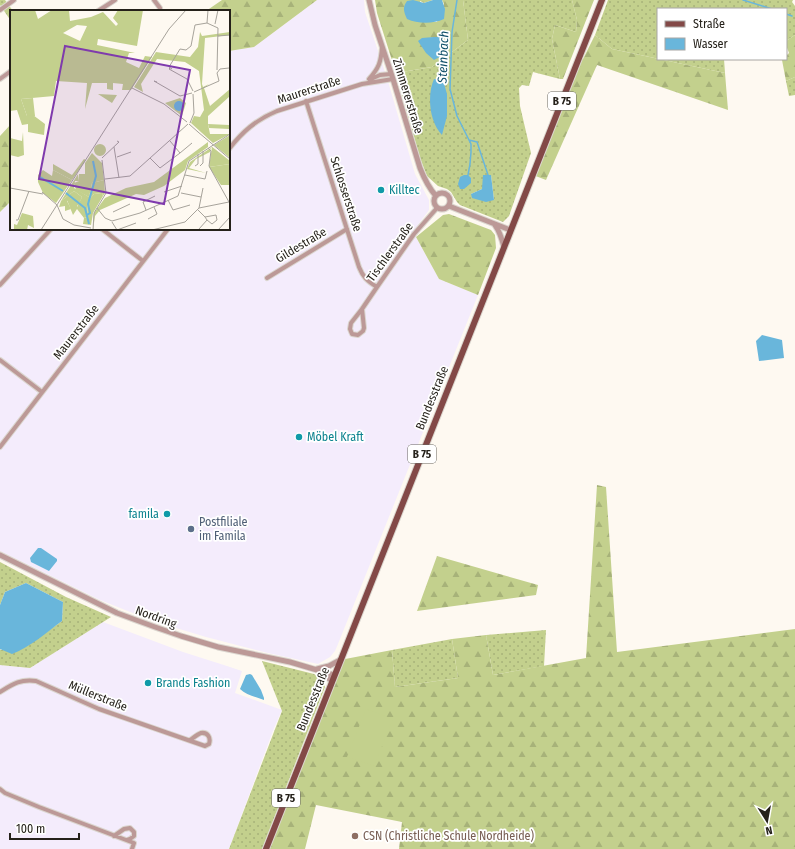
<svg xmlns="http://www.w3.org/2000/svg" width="795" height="849" font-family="'Fira Sans Condensed',sans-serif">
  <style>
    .commercial { fill: #f4ecfc }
    .grass { fill: url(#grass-dots); fill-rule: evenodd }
    .forest { fill: url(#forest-firs) }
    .park { fill: #c3d08d }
    .water { fill: #69b6db }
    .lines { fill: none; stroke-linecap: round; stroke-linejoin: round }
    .stream { stroke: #69b6db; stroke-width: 1.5 }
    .minor-casing { stroke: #dbd6cf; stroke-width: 6 }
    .tertiary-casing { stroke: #dbd6cf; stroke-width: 7 }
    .primary-casing { stroke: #dbd6cf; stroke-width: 8 }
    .minor { stroke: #bc9997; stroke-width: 4 }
    .tertiary { stroke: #bc9997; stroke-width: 5 }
    .primary { stroke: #834947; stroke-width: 6 }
    .culture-dot { fill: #0f9aa8; stroke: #fff; stroke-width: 1.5 }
    .service-dot { fill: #5c6f8a; stroke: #fff; stroke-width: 1.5 }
    .education-dot { fill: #8d6e63; stroke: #fff; stroke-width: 1.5 }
    .labels { text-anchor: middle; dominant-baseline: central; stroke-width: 3.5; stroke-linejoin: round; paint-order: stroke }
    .shield { fill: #fff; stroke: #66645f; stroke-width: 1 }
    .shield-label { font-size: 11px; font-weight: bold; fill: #25211a }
    .street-label { font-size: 12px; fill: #25211a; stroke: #fff }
    .culture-label { font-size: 12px; fill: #0d838f; stroke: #fff; text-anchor: start }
    .service-label { font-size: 12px; fill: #4e5e75; stroke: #fff; text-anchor: start }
    .education-label { font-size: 12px; fill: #785e54; stroke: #fff; text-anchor: start }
    .water-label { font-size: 13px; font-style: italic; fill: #104f69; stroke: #fff }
    .inset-river { fill: none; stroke: #69b6db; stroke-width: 2 }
    .inset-road { fill: none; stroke: #a7a39b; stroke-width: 1 }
    .view { fill: #7f3aad; fill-opacity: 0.15; stroke: #7f3aad; stroke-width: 2 }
    .inset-edge { fill: none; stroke: #25211a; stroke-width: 2 }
  </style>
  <defs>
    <pattern id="grass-dots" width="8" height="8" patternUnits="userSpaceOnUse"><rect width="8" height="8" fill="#c3d08d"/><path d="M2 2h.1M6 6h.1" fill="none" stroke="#a7b279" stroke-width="1.8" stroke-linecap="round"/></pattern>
    <pattern id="forest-firs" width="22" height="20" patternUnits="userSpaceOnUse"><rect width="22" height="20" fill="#c3d08d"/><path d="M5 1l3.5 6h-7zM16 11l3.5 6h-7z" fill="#a7b279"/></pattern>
  </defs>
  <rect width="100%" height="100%" fill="#fef9f1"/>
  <path class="commercial" d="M317,0H364L365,12L387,78L415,174L429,200V210L412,233L416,237L439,279L478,295L338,644L335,651L330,657L318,664L268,653L206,637L153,621L100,600L0,551V212L11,201V229H229V51L254,47Z
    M103,622L183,652L227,666L242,671L235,693L282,710L274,728L229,849H0V665L30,668Z"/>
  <path class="grass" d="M0,0H5L13,11H11V21L0,5Z
    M463,0H572L577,20L576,32L555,25L552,39L560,79L533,72L529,86L522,85L519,88L520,106L531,153L509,216L503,222L460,205L457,202L451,192L447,189L438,186L427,176L420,158L396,73L432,67L468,40ZM491,175L494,200L471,194L482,189Z
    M608,0H793L792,2L795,6V35L786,41V9H658V59H724L725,73L612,49L595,35Z
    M795,77V95L789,96L786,81Z
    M0,562L66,597L111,617L30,668L0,665V649L1,650L31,643L62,621L63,602L26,583L5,592L0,605Z
    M546,630L544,666L493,675L486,635Z
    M452,639L458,678L395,687L392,650Z
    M262,661L314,674L323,680L325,687L262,849H229L282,711Z"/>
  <path class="forest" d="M222,0H317L254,47L229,51V11H206Z
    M375,0H433L424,3L420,1V22H437L444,4L442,0H463L468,40L432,67L396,73L377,13Z
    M572,0H594L563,79H560L552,39L555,25L576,32L577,20Z
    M595,35L612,49L725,73L728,110L597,65L546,180L533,175L579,58L583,59Z
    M795,35V77L786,81L782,60L783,59H786V56L789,53L786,45V41Z
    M11,124V201L0,212V136Z
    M449,214L491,230L495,235L496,248L478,295L439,279L416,237L443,215Z
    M597,485L606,487L617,652L795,629V849H399L402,822L316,805L305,849H266L340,660L392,650L395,687L458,678L452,639L486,635L493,675L586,658Z
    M437,556L538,585L536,595L417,611Z"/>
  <path class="park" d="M366,709L393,719L374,766L347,757Z"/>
  <path class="water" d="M413,0L424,3L433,0H442L445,9L444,19C433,24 418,24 407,19C404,12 402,8 407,1Z
    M434,37H441C443,40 444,42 445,46C446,55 441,56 434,60L426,53L418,41L422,38Z
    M434,79L443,80L447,94V116L442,135C429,121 427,95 434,79Z
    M464,175H468L471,178V183L464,189H460L458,184L460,177Z
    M483,175H491L494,200L486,202L472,198L471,194L482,189Z
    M762,335L782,340L784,358L759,361L756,341Z
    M38,548H41L57,559V561L49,571L31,562L30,558Z
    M26,583L63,602L62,621C47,632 29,648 12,654L0,649V605L5,592Z
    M250,674L252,675L261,690L264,698V700C256,697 246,695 240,689L246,675Z"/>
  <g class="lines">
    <path class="stream" d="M457,0L452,32L450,89L457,116L471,144V152L470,164L468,175
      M743,0L772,9
      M786,14L792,16
      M469,140L477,142L488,175"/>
    <defs>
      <path id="minor" d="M154,0L160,8
        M0,10L14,0
        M98,11L115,0
        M0,79L11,71
        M369,79C379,68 381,62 382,47
        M371,79L380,75L391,74
        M306,101L359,267C363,277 367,281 377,287
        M229,149C243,131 256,120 277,111L362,84L393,79
        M102,229L143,261
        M267,278L347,229
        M0,285L51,229
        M362,309L364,328L363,331L358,335L352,334L350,329L351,323L362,309L377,287L414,234L437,208
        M0,360L42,392
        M0,447L168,229
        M0,692C13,684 20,679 36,681L99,709L205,746L209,744C211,738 208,732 201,733C198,734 193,738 190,740
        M0,789L5,793L39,807L134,843L132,849
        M114,836L124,829L130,828L134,832V836L130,839L127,840"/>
      <path id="tertiary" d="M369,0L375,25L393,79L420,168C424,178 428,187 436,196
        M434 201a8 8 0 1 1 16 0a8 8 0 1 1-16 0Z
        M449,206L510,230
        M495,225C500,232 502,239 504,247
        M0,555L117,613L155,627L181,636L218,647L290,662L334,675
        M317,669L329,666L340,660
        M320,672L332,681"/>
      <path id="primary" d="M266,849L602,0"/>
    </defs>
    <use href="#minor" class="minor-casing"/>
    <use href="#tertiary" class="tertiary-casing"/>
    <use href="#primary" class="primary-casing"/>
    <use href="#minor" class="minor"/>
    <use href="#tertiary" class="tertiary"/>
    <use href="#primary" class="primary"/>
  </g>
  <g class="culture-dot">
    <circle cx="381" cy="190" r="4"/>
    <circle cx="299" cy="437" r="4"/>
    <circle cx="167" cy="514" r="4"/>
    <circle cx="148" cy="683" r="4"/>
  </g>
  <circle class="service-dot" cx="191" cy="529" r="4"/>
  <circle class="education-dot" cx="355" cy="836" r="4"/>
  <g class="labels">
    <g class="shield">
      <rect x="548" y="92" width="28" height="18" rx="3"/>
      <rect x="408" y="445" width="28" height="18" rx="3"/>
      <rect x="272" y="789" width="28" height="18" rx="3"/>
    </g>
    <g class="shield-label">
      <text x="562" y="101">B 75</text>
      <text x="422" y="454">B 75</text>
      <text x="286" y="798">B 75</text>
    </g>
    <g class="street-label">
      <text transform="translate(309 90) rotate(-18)">Maurerstraße</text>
      <text transform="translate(408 96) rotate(73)">Zimmererstraße</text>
      <text transform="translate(346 194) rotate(72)">Schlosserstraße</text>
      <text transform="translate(301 245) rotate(-31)">Gildestraße</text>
      <text transform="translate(390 252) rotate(-54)">Tischlerstraße</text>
      <text transform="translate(76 332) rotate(-52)">Maurerstraße</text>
      <text transform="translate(432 398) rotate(-68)">Bundesstraße</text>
      <text transform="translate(156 617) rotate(20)">Nordring</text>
      <text transform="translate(98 696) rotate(22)">Müllerstraße</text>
      <text transform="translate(313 699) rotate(-68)">Bundesstraße</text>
    </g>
    <g class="culture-label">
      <text x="389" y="190">Killtec</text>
      <text x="307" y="437">Möbel Kraft</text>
      <text x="159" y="514" text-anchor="end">famila</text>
      <text x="156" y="683">Brands Fashion</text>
    </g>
    <g class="service-label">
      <text x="199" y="522">Postfiliale<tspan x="199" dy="14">im Famila</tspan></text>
    </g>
    <g class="education-label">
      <text x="363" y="836">CSN (Christliche Schule Nordheide)</text>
    </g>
    <g class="water-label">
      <text transform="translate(443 57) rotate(-88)">Steinbach</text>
    </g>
  </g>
  <g transform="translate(10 10)">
    <rect width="220" height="220" fill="#fef9f1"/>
    <path d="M190,22L192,26L220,22V25L195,28L192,74L193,77L199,74L194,78L200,96L220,79V86L198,106V114L200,124H220L203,133L181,113L184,106L190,107L194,100L189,61L175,52L147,49L131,74L133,82L124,77L146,42L180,47L188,37ZM23,88L25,106H17L11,89ZM170,88L176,93L172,106L155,93ZM220,125V148L204,135ZM202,137L220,151V154L199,157ZM82,143L92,153L94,170L82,173L79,187L66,180L64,173L69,171V164H75V153ZM33,160L42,166L43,160L62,170L46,193L33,183L28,172V165ZM64,181L72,187L68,196L62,188L57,191L61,199L55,201V196L49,197L51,191ZM92,183L93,186L83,203L81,215L73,214L74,208L77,207L78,191L84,184ZM12,203L23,206L24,218L18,215L17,220H4V214L7,215Z" fill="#c3d08d"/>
    <path d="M0,0H25L28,9L42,0H59L60,11L81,7L93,2L106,16L108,14L103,8L108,0H133L127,36L88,29L87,35L125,43H119L116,52L129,58L135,46L142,47L121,80H112L113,74L103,73V80L97,79V73H82L75,99L77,73L46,71L44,86L11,89L17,106L23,105L35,114L34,125L18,122V114L12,115L7,100L0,101ZM67,15L77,16L70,31L53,23ZM88,84L107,85L102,93ZM198,114L219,115V119L199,118ZM13,122L14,145L8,147L0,145V128L12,131ZM198,132V137L178,151L175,160L154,176L134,185L126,184L90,200L85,206L83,220L84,203L95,188L116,178L144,172ZM84 140a6 6 0 1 1 12 0a6 6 0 1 1-12 0ZM201,137L200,142L186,149L179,158L196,163L177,159L180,152L202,137L220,151ZM74,149L76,150L62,170L43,160V154L62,165ZM220,154V175H211L199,157ZM68,164L69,171H65L64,178L79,187L82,173L94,170L95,183L93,186L92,183L84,184L78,191L77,207L74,208L67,199L63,205L57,190L62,188L67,193V197L72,187L64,181L51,191Z" fill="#c3d08d" fill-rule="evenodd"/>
    <path d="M164 96a5 5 0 1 1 10 0a5 5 0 1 1-10 0Z" fill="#69b6db"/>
    <path class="inset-river" d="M30,167L53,181M56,183L75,198L79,214M77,205L80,203L78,194L86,166L83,151"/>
    <path class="inset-road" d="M197,13L198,0M205,14L208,0M208,26L220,25M160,58L159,59L177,69L183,81M162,59L159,57L170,39L176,40L181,36L185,15L197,13L208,18L207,60M207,63L210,59L219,58M147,72L144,71L170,86L182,83M122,78L154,94L177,112M184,82L209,71L207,63M180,113L184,103L183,84M179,114L188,122M188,122L220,149M104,137L109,168M198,138L201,141L199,156L219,192M170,143L182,133M107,147L121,142M92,148L109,132L107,131M140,148L150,158L170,143L160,131M185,156L188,154V144M190,156L193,153V141M175,165L195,169L197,161M95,169L120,166L178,114M0,178L33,184M32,182L47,195L53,209L64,215L81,218M154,182L172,176M171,183L191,187M158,190L163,200L180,195M87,198L95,208L102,211L130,203L168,186L179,151L220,124M189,198L219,192M136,200L133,192L145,186M188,200L195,207L197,210L202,214L207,210L206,205L195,207M103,202L120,194M138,209L147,204L144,197M6,210H8L19,181M102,212L107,220L126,213M189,219L197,210M31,220L159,19L176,0M83,220L84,203L96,183L92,150M142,220L175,212L189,198L193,178M208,220L220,207"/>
    <path class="view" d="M55,36L180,60L154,194L29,169Z"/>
    <rect width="220" height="220" class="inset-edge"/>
  </g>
  <rect x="657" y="8" width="130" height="52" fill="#ffffff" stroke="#a8a6a3"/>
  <rect x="665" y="21" width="20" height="6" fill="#834947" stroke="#a8a6a3"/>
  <text x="693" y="28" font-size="12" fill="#25211a">Straße</text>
  <rect x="665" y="38" width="20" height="12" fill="#69b6db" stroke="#a8a6a3"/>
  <text x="693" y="48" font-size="12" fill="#25211a">Wasser</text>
  <g transform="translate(767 821) rotate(169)" stroke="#ffffff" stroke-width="3" paint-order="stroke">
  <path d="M0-3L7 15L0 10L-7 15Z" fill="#25211a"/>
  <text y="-6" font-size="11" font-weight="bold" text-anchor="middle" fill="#25211a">N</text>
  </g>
  <path d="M10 833v6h69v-6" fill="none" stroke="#25211a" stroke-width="2"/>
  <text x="16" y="833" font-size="12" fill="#25211a" stroke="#ffffff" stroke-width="3" paint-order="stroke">100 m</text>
</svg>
